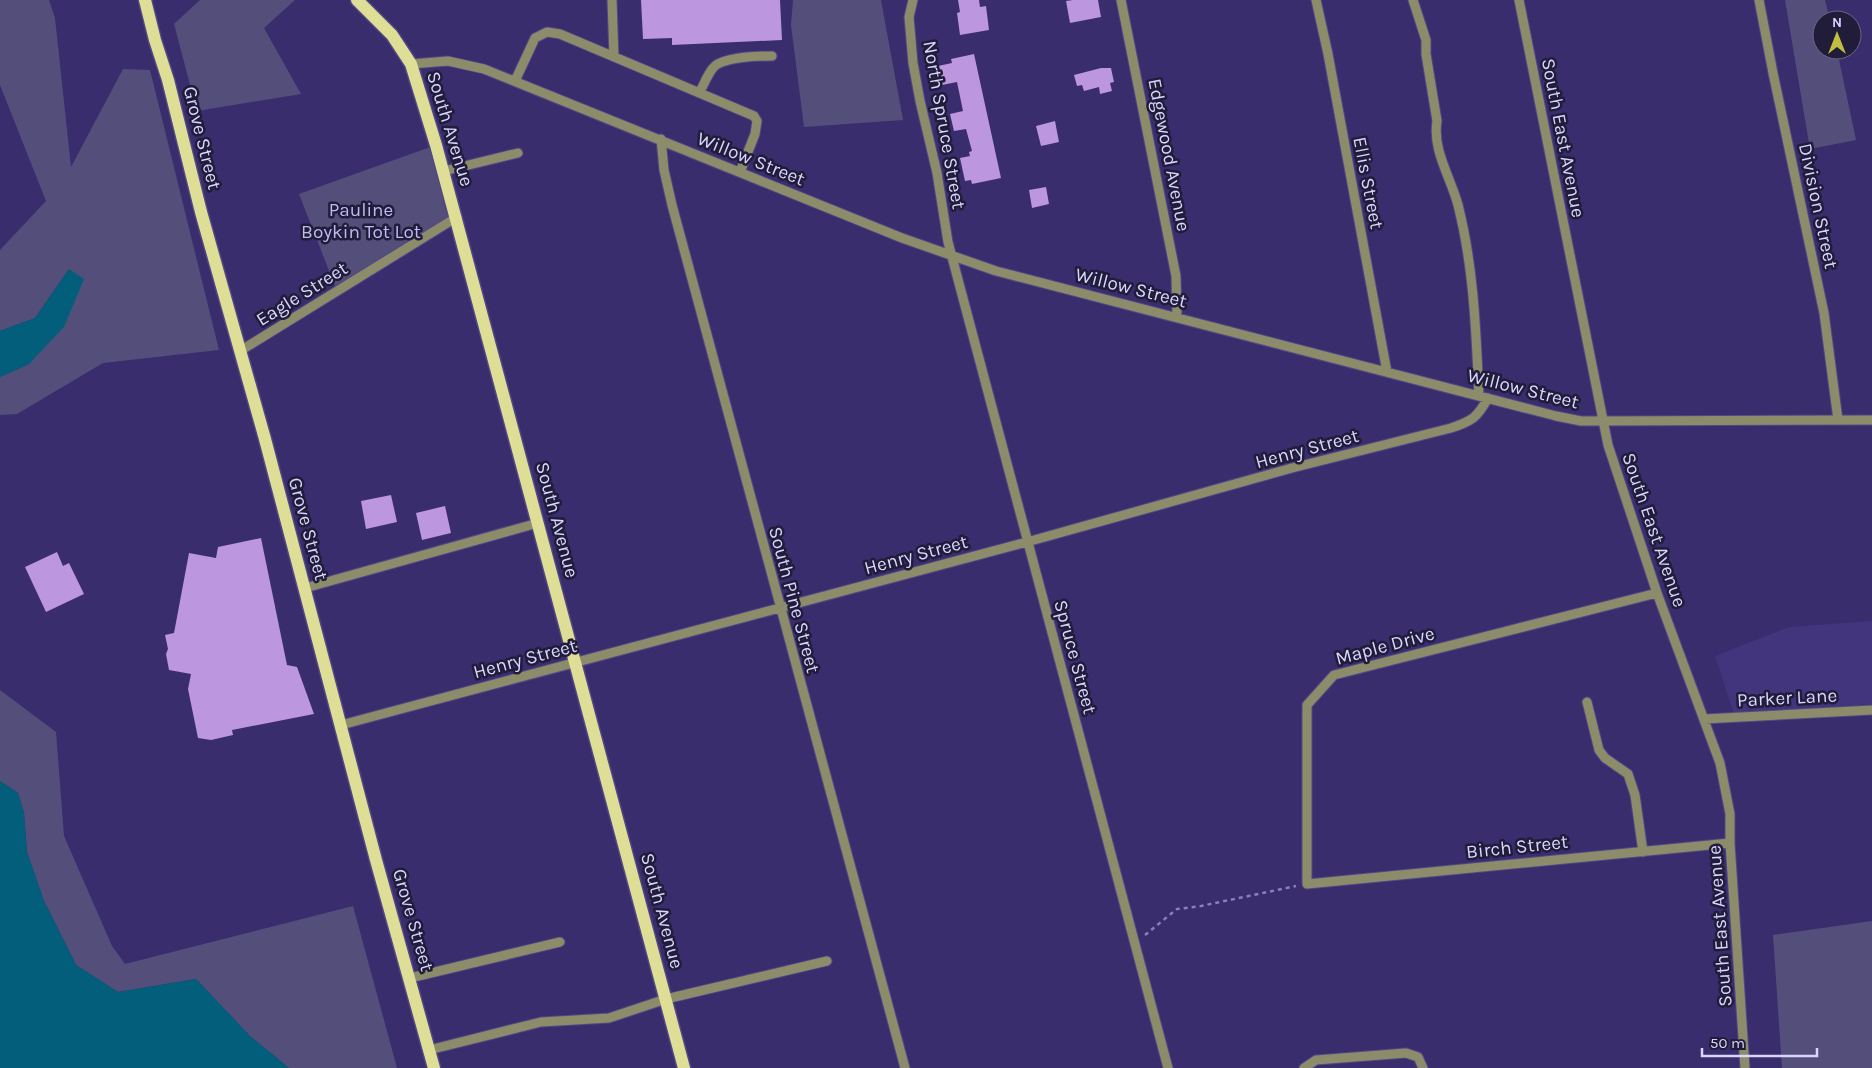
<svg xmlns="http://www.w3.org/2000/svg" width="1872" height="1068" font-family="Karla,sans-serif">
  <style>
    .built { fill: #42357d }
    .green { fill: #544f7a }
    .water { fill: #035e7b }
    .building { fill: #bc96de }
    .lines { fill: none; stroke-linecap: round; stroke-linejoin: round }
    .minor-casing { stroke: #524885; stroke-width: 11 }
    .major-casing { stroke: #524885; stroke-width: 15 }
    .path { stroke: #8881b6; stroke-width: 2.5; stroke-dasharray: 4 4; stroke-linecap: butt }
    .minor { stroke: #8c8c6a; stroke-width: 9 }
    .major { stroke: #dede96; stroke-width: 12 }
    .labels { text-anchor: middle; dominant-baseline: central; stroke-width: 5; stroke-linejoin: round; paint-order: stroke }
    .street-label { font-size: 19px; fill: #d8d6fe; stroke: #201c39 }
    .park-label { font-size: 19px; fill: #beb9f5; stroke: #201c39 }
  </style>
  <rect width="100%" height="100%" fill="#392d6e"/>
  <path class="built" d="M1872,621V704L1734,714L1715,656L1789,627Z"/>
  <path class="green" d="M0,0H49L55,18L71,167L123,69L150,70L219,350L103,363L17,414L0,415V377L29,364L69,269L35,318L0,331V250L46,201L0,85Z
    M200,0H295L264,28L301,94L197,111L174,24Z
    M793,0H881L903,120L804,127L791,25Z
    M1785,0H1825L1830,20H1822V50H1837L1856,140L1810,149Z
    M436,145L457,217L337,291L299,194Z
    M0,690L56,732L64,836L112,946L125,964L353,906L397,1068H289L250,1036L196,979L118,992L76,965L44,901L27,852L24,813L18,793L0,781Z
    M1872,921V1068H1782L1773,935Z"/>
  <path class="water" d="M69,269L84,279L64,327L29,364L0,377V331L35,318Z
    M0,781L18,793L24,813L27,852L44,901L76,965L118,992L196,979L250,1036L289,1068H0Z"/>
  <path class="building" d="M641,0H780L782,40L672,45V38L643,39Z
    M958,0H979L980,7L986,6L989,30L960,35L957,13L960,12Z
    M1073,0H1098L1101,17L1070,23L1066,1Z
    M974,54L1001,178L972,184L971,180L965,181L960,158L970,156L969,152L972,151L966,129L954,131L950,114L963,111L957,82L942,85L938,66L952,63L951,59Z
    M1101,68H1111L1114,82L1110,83L1112,91L1100,94L1099,87L1084,91L1082,85L1077,86L1074,75Z
    M1055,121L1059,142L1041,146L1036,126Z
    M1046,187L1049,204L1032,208L1029,190Z
    M391,495L397,522L366,529L361,501Z
    M445,506L451,533L422,540L416,513Z
    M261,538L287,665L297,667L314,714L232,730L233,735L211,740L198,738L188,689L191,674L169,670L166,654L168,649L165,635L174,633L189,553L216,558L218,547Z
    M57,552L63,566L69,563L84,594L46,612L25,567Z"/>
  <g class="lines">
    <defs>
      <path id="minor" d="M612,0L614,57
        M913,0L909,17L913,63L920,101L937,173L948,242L1168,1068
        M1121,0L1176,276L1177,316
        M1316,0L1328,54L1387,372
        M1413,0L1426,40V54L1437,121C1432,150 1451,178 1458,205C1474,268 1476,332 1479,396
        M1519,0L1608,445L1657,593L1720,763L1730,814V843L1745,1068
        M1759,0L1773,73L1824,313L1838,420
        M411,64L448,61L484,69L902,238L996,271L1556,416L1581,421H1603L1872,420
        M515,81L535,38L547,32L560,34L754,116L757,121L755,134L740,172
        M699,93C704,85 707,75 713,68C722,57 758,56 772,56
        M661,139L664,170L672,205L905,1068
        M444,171L518,153
        M240,351L457,217
        M305,588L538,523
        M1657,593L1334,675L1307,705V884L1730,843
        M1587,702L1599,750L1605,758L1628,774L1635,795L1643,852
        M1704,719L1872,710
        M341,725L1027,542L1292,468L1451,428C1472,421 1477,418 1488,398
        M410,978L560,942
        M429,1050L541,1022L609,1018L666,999L827,961
        M1304,1068L1316,1060L1406,1053L1418,1057L1423,1068"/>
      <path id="major" d="M145,0L155,40L168,80L201,212L265,439L376,860L434,1068
        M357,0L392,35L411,64L436,145L684,1068"/>
    </defs>
    <use href="#minor" class="minor-casing"/>
    <use href="#major" class="major-casing"/>
    <path class="path" d="M1145,935L1177,909L1201,906L1296,886"/>
    <use href="#minor" class="minor"/>
    <use href="#major" class="major"/>
  </g>
  <g class="labels">
    <g class="street-label">
      <text transform="translate(944 125) rotate(80)">North Spruce Street</text>
      <text transform="translate(450 129) rotate(73)">South Avenue</text>
      <text transform="translate(202 138) rotate(76)">Grove Street</text>
      <text transform="translate(1563 138) rotate(79)">South East Avenue</text>
      <text transform="translate(1169 155) rotate(79)">Edgewood Avenue</text>
      <text transform="translate(751 159) rotate(22)">Willow Street</text>
      <text transform="translate(1368 183) rotate(79)">Ellis Street</text>
      <text transform="translate(1818 206) rotate(78)">Division Street</text>
      <text transform="translate(1131 288) rotate(14)">Willow Street</text>
      <text transform="translate(302 294) rotate(-32)">Eagle Street</text>
      <text transform="translate(1523 389) rotate(14)">Willow Street</text>
      <text transform="translate(1307 449) rotate(-15)">Henry Street</text>
      <text transform="translate(557 520) rotate(75)">South Avenue</text>
      <text transform="translate(308 529) rotate(75)">Grove Street</text>
      <text transform="translate(1654 530) rotate(71)">South East Avenue</text>
      <text transform="translate(916 555) rotate(-15)">Henry Street</text>
      <text transform="translate(794 600) rotate(75)">South Pine Street</text>
      <text transform="translate(1385 646) rotate(-15)">Maple Drive</text>
      <text transform="translate(1075 657) rotate(75)">Spruce Street</text>
      <text transform="translate(525 659) rotate(-15)">Henry Street</text>
      <text transform="translate(1787 698) rotate(-3)">Parker Lane</text>
      <text transform="translate(1517 847) rotate(-6)">Birch Street</text>
      <text transform="translate(662 911) rotate(75)">South Avenue</text>
      <text transform="translate(413 920) rotate(74)">Grove Street</text>
      <text transform="translate(1720 926) rotate(-94)">South East Avenue</text>
    </g>
    <g class="park-label">
      <text x="361" y="210">Pauline<tspan x="361" dy="22">Boykin Tot Lot</tspan></text>
    </g>
  </g>
  <g transform="translate(1837 35)"><circle r="24" fill="#201c39" stroke="#6a6688"/>
  <path d="M0-4L9 19L0 12L-9 19Z" fill="#c1be40"/>
  <text y="-8" font-size="14" font-weight="bold" text-anchor="middle" fill="#d8d6fe">N</text>
  </g>
  <path d="M1702 1048v8h115v-8" fill="none" stroke="#d8d6fe" stroke-width="2.5"/>
  <text x="1710" y="1048" font-size="15" fill="#d8d6fe" stroke="#201c39" stroke-width="4" paint-order="stroke">50 m</text>
</svg>
